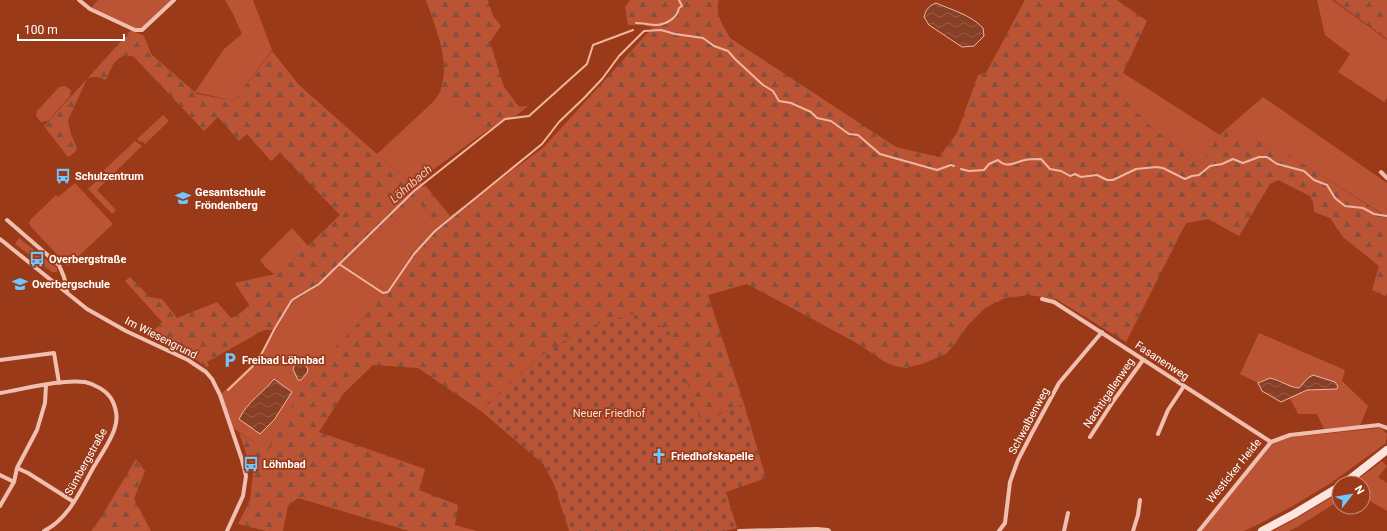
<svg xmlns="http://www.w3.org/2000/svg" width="1387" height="531" font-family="Roboto,sans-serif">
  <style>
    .green { fill: #ba5434 }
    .forest { fill: url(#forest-firs) }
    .cemetery { fill: url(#cemetery-stones) }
    .water { fill: url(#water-waves); stroke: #f3b5a2 }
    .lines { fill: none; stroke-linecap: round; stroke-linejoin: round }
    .stream { stroke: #f3b5a2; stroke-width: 2 }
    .street { stroke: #f1bfaf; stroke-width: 4 }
    .secondary { stroke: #fce5de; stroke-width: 8 }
    .labels { text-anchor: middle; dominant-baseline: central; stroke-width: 3.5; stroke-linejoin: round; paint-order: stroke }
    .poi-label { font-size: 11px; font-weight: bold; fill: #fff; stroke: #9a3a19; text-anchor: start }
    .street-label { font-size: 11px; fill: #fff; stroke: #9a3a19 }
    .park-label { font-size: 11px; fill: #fcdfd7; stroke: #9a3a19 }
    .water-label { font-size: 12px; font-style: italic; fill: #f8cabc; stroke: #9a3a19 }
  </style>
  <defs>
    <pattern id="forest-firs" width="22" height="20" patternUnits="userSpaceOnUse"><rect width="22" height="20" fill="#ba5434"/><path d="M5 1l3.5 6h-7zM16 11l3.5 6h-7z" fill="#835040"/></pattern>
    <pattern id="cemetery-stones" width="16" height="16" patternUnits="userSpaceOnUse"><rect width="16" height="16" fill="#ba5434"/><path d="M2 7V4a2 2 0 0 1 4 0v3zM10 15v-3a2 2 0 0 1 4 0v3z" fill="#835040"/></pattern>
    <pattern id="water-waves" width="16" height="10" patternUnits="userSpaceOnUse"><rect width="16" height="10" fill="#873f26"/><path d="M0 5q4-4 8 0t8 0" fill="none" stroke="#995c47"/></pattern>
  </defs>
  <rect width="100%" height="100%" fill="#9a3a19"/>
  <path class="green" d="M98,0H171L142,29H136L91,8Z
    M225,0H253L272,50L234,101L195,92L224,49L242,34L232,12Z
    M1317,0H1332L1387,40V98L1384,102L1338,72L1350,54L1325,35Z
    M1123,73L1220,135L1202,163L1153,129L1115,90Z
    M65,86L71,90L70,96L48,121L41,122L36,116L37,111L59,87Z
    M440,92L488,130L412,185L377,154L434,101Z
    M1263,97L1387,183V208L1381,213L1283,151L1225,130Z
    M163,115L169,121L145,144L142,141L140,142L137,139Z
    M135,141L142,146L109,178L104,170Z
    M104,174L103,177L106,181L97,190L116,210L112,214L88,189Z
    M75,183L113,224L68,266L31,227L29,223L31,219L56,195L58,197Z
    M418,201L438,225L419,243L382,298L331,352L306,384L267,450L231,427L220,395L259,358L290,306Z
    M292,228L308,246L280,273L274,274L265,267L260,260Z
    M19,238L57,268V272H52L15,244Z
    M1259,333L1345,370L1342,381L1368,406L1360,426L1325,431L1317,414H1298L1290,398L1307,390L1319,389L1308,378L1299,388C1283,389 1279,370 1258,383L1240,374Z
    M1381,428L1387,434L1386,443L1331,483L1291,507L1257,525L1244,531H1200L1272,444L1291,437Z
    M1382,461L1387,466L1378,477L1387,483V511L1363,497V483H1353Z
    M1339,493V501L1297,527L1289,531H1273L1297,518Z"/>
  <path class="forest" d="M426,0H488L493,16L501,26L490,42L504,87L519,107L528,106L517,115L501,122L488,130L440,92C451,62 436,29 426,0Z
    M630,0H719C714,13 724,27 730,38L896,147L939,157L957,133L978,75L986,73L1025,0H1117L1147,21L1115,90L1153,129L1202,163L1220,135L1225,130L1283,151L1380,213L1387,208V293L1385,296L1372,290L1379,266L1343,237L1330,218L1314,212L1313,202L1310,196L1278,180L1270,184L1239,236L1208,219L1186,223L1126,342L1056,299L1029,295L1005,298L985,308L968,325L955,344L946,354L922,364L906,368L895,366L885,362L855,342L747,284L708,295L744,404L701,422L669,332L633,314L586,328L538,358L481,411L418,368L373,365L343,394L319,432L425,469L419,490L458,505L455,525L477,531H409L298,498L288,506L283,531H266L238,524L250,500L253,473L239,433L268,450L283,420L306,384L331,352L382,298L419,243L438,225L418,201L290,306L275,330H264L207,362L209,366L206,367C188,352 169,345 148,336L162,322L125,281L130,277L150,297L162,299L177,318L217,302L231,318L242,312L249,305L235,283L280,273L340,215L280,153L271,161L247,134L239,141L218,117L204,131L134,57C117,51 112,67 106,80C99,77 95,75 87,79L131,30L144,36L151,54L197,94L234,101L272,51L299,85L412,185L420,179L450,216L543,148L653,27L640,25H628L625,7Z
    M1334,0H1387V39Z
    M87,79L68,120L71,134L77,148L74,153L68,157L44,126Z
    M136,459L145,471L134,499L151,531H91L100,519Z"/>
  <path class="cemetery" d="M632,314L653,321L669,332L701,422L744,404L766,478L726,492L737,528L725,531H569L554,484L543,464L481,411L538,358L586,328Z"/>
  <path class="water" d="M936,3C952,10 971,15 983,28L984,36L974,46L962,47L929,25L924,17C926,9 929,6 936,3Z
    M295,364L305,365L308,369L307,373L301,380H298L293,369Z
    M1313,375L1335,382L1338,386L1337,389L1307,390L1281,402L1262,391L1258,383L1270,378C1280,380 1291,388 1299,388L1308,378Z
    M274,379L292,392L274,420L260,434L239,419C247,402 263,393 274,379Z"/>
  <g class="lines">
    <path class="stream" d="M636,23C643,23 650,25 657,25C667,24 677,18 679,8L682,6L679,0
      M961,169L969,171L984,170L989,164L998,160C1007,169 1015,162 1025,160C1030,159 1036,159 1041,159L1050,169L1061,171L1070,176L1075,174L1081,177L1097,175L1107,180H1113L1136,169L1156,167L1163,168L1185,179L1192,176L1199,175L1210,166L1222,164L1233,159L1243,163L1259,157H1267L1277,164L1304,171L1314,180L1327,185L1335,198L1345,206L1363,208L1374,214L1387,216
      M339,264L383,293L388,292L414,254L435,231L542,144L559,122L584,98L602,79L619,56L644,31L661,30L675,34L703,38L714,46L728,51L735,59L763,85L773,91L779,101L791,103L811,112L817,118L831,121L849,134L858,135L880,154L937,170L951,165L954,166
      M228,390L253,366L262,353L275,328L292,300L319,284L414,191L505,119L529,116L587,64L593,45L633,30"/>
    <path class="street" d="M79,0L90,9L135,30H142L174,0
      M1381,172L1387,178
      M7,220L59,265L64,277L67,291
      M0,239L87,309L126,331L188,360L206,372L212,379L220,395L242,460L246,476L243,496L227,531
      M1042,299L1054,302L1271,442
      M0,360L54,353L59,383
      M0,393C25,389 60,379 85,382C95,384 107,391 112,400C116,408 118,418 115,427C112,440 99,457 92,470C80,492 68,519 44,531
      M1158,434L1168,410L1184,386
      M1090,437L1114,400L1143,360
      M17,468L28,473L74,502
      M0,475L14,482
      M0,506L14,482L17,468L37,430L45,403L46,385
      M739,531L817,529L828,530L829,531
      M999,531L1005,523L1010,482L1018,460L1032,433L1059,383L1102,332
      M1064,531L1068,513
      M1133,531L1138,515L1140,500
      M1199,531L1271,442L1290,435L1379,425L1387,428"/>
    <path class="secondary" d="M1345,483L1387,450
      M1262,531L1294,514L1339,487"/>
  </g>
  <defs>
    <symbol id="bus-bare" viewBox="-9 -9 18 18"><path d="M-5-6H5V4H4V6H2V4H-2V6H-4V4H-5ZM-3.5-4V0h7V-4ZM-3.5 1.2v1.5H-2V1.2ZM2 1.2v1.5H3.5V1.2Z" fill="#70c6ff" stroke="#9a3a19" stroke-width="2.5" paint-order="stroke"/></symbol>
    <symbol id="school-bare" viewBox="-9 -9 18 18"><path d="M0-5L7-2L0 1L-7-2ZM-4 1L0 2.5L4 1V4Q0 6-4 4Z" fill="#70c6ff" stroke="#9a3a19" stroke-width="2.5" paint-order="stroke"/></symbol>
    <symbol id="parking-bare" viewBox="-9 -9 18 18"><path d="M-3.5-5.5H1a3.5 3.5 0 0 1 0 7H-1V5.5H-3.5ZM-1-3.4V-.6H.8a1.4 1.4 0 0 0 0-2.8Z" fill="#70c6ff" stroke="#9a3a19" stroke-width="2.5" paint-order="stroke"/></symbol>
    <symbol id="church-bare" viewBox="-9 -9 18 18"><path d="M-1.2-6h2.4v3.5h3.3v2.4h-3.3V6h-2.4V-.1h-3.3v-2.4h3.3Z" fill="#70c6ff" stroke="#9a3a19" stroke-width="2.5" paint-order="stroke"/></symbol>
  </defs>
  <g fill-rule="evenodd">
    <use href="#bus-bare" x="52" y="165" width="22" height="22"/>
    <use href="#school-bare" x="172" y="187" width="22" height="22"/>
    <use href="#bus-bare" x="26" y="248" width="22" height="22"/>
    <use href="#school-bare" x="9" y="273" width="22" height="22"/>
    <use href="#parking-bare" x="219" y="349" width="22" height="22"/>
    <use href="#church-bare" x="648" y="445" width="22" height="22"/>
    <use href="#bus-bare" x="240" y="453" width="22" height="22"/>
  </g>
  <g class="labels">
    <g class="poi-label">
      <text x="75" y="176">Schulzentrum</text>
      <text x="195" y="192">Gesamtschule<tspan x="195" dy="13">Fröndenberg</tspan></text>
      <text x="49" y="259">Overbergstraße</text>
      <text x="32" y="284">Overbergschule</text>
      <text x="242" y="360">Freibad Löhnbad</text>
      <text x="671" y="456">Friedhofskapelle</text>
      <text x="263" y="464">Löhnbad</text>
    </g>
    <g class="street-label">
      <text transform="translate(161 338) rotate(27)">Im Wiesengrund</text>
      <text transform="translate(1162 361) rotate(33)">Fasanenweg</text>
      <text transform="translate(1109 393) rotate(-56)">Nachtigallenweg</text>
      <text transform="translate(1029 421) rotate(-62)">Schwalbenweg</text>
      <text transform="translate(86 462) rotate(-61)">Sümbergstraße</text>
      <text transform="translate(1234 471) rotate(-51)">Westicker Heide</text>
    </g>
    <g class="park-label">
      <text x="609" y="413">Neuer Friedhof</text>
    </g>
    <g class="water-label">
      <text transform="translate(411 184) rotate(-41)">Löhnbach</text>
    </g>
  </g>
  <g transform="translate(1351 495) rotate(59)"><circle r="19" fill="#9a3a19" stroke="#c28975"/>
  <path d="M0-3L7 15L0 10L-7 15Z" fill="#70c6ff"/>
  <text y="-6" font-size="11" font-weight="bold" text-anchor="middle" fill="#ffffff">N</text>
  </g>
  <path d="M18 34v6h106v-6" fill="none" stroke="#ffffff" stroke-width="2"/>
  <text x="24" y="34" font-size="12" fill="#ffffff" stroke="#9a3a19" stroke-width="3" paint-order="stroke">100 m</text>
</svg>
